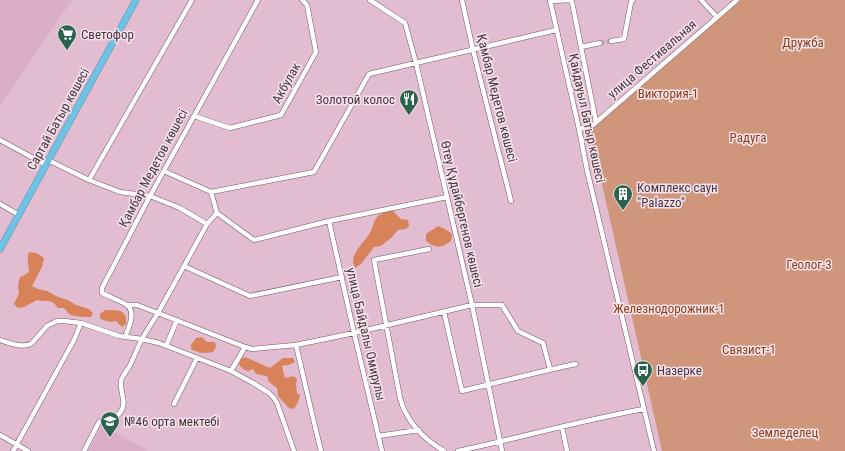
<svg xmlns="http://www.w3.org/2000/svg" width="845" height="451" font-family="'Roboto Condensed',sans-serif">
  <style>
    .built { fill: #daaec6 }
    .green { fill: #cf967c }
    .forest { fill: #d8825a }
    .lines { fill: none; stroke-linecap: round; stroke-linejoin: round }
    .minor-tunnel { stroke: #c3a1b3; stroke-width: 4.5; stroke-dasharray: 4.5 2; stroke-linecap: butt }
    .minor-casing { stroke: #755466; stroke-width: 5.5 }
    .highway-casing { stroke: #6092aa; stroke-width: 7 }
    .minor { stroke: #fff; stroke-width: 4.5 }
    .highway { stroke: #6ec3e4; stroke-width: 6 }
    .labels { text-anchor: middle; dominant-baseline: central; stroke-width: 3; stroke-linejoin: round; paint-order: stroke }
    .poi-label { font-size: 13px; fill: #45363e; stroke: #f7e3ed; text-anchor: start }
    .park-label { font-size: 13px; fill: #8c3d11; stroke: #f7e3ed }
    .street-label { font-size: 13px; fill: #45363e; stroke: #f7e3ed }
  </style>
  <rect width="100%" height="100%" fill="#e2bcd0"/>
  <path class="built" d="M0,0H72L0,106Z
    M102,425L149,451H88Z"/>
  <path class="green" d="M737,0H845V451H662L598,166L588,127Z"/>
  <path class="forest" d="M386,211H393L401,219L408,220L409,226L406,229L398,230L391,238L381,246L374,247L361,264L355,268C348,255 363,244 370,233C373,228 373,221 378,216C380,214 383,213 386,211Z
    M438,226L445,229L452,234L451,241L445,245L438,247L432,245L426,241V234Z
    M29,252L36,253L44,258L42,267L32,286L38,289L47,291L58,297L68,300L76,305L89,309L93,313L91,317H81L70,315L64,308H58C50,297 48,303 37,300L24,307L18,308L14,304L19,293L18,285L20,277L23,276L29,272C29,264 26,261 29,252Z
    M105,310C117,310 128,309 126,324L122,327L116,321L110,322L100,319V314Z
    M202,337L207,342H215L216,347L213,352C204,354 198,353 191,349V345L196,338Z
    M245,357L270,368L283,358H293L295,362L288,365L282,366L285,378L294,376L297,379L296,384L297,393L300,395L298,402L294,409L289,408L278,396L277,388L269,382L267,376L256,374L253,369L248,371L243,369L239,365L241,359Z"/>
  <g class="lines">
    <path class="minor-tunnel" d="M600,43L611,41"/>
    <defs>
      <path id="minor" d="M370,0L405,23L416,63L472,305L502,451
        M462,0L473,50L511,201
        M550,0L579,129L587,170L654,451
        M701,0L717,17
        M550,1L570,0L572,2L596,122
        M611,41L624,39L631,2L633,0
        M581,47L600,43
        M194,116L230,128L281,115L316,52L307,5L302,0
        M579,129L593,125L737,0
        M0,140L46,165
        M48,160L89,180L120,192L150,196L180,208L207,224L184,266L250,296L342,277
        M164,171L211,192L217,213L254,240L329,221L447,197
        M89,180L192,0
        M211,192L314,172L369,74L556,30
        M0,204L19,215
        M329,221L354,333L382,451
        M207,224L217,213
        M429,249L374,260L400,398C402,403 403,409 406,413C414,429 429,442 444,451
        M184,266L158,313L245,347L252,349L296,345
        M444,312L462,391C500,382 537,372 576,364
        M125,337C128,329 136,314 128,306C126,303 107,296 102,293V288L150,196L258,0
        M0,340C10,343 23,349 32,343L47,326L57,321H64L81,323L119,336L142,339L159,343L231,371L253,383L269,393L274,398L277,403L294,451
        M166,346L177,320
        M231,371L245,347
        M174,404L197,358
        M562,427L567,451
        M0,435L28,451
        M378,436L419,430
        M13,451L74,340L81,323
        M84,451L99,422C105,419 114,420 119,414C129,402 119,393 121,381C122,376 126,372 129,367C134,358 137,348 142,339C147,330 153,321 158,313L137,305H128
        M321,451L312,414L296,345L354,333L472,305H502L518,331L543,343L550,369
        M458,451C520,438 582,420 644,409"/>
      <path id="highway" d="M0,249L136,0"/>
    </defs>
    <use href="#minor" class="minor-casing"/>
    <use href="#highway" class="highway-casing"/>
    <use href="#minor" class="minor"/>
    <use href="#highway" class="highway"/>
  </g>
  <defs>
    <symbol id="supermarket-pin" viewBox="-11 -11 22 30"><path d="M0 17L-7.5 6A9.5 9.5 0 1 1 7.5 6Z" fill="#2a644d" stroke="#f7e3ed"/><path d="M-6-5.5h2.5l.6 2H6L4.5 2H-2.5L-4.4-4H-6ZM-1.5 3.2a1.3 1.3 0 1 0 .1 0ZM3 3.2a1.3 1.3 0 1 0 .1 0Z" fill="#fff"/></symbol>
    <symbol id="restaurant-pin" viewBox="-11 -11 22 30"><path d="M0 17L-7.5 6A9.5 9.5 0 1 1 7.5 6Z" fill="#2a644d" stroke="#f7e3ed"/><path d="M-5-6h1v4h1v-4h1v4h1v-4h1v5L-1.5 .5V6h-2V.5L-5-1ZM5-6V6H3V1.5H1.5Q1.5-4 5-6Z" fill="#fff"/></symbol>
    <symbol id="building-pin" viewBox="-11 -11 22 30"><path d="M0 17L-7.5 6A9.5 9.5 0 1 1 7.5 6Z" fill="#2a644d" stroke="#f7e3ed"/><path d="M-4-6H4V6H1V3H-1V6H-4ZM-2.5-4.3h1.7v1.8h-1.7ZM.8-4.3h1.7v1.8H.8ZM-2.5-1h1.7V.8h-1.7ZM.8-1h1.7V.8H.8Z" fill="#fff"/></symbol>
    <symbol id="bus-pin" viewBox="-11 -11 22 30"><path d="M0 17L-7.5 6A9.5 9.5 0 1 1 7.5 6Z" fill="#2a644d" stroke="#f7e3ed"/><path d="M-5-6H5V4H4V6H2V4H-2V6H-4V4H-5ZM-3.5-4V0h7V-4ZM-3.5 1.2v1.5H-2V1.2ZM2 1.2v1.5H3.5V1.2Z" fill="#fff"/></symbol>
    <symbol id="school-pin" viewBox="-11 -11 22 30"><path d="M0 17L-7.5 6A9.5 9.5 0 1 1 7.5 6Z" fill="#2a644d" stroke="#f7e3ed"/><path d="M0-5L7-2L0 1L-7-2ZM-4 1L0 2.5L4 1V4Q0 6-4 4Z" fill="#fff"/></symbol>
  </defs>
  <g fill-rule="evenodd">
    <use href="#supermarket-pin" x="56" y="23" width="22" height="30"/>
    <use href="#restaurant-pin" x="398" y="88" width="22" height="30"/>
    <use href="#building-pin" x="612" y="183" width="22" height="30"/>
    <use href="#bus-pin" x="632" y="359" width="22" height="30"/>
    <use href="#school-pin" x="99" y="410" width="22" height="30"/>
  </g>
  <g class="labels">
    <g class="poi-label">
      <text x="81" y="34">Светофор</text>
      <text x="395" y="99" text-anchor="end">Золотой колос</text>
      <text x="637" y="187">Комплекс саун<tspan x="637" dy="15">"Palazzo"</tspan></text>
      <text x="657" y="370">Назерке</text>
      <text x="124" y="421">№46 орта мектебі</text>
    </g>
    <g class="park-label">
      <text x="803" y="42">Дружба</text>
      <text x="668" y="93">Виктория-1</text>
      <text x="748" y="137">Радуга</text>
      <text x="809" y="264">Геолог-3</text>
      <text x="669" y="308">Железнодорожник-1</text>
      <text x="749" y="349">Связист-1</text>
      <text x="785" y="432">Земледелец</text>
    </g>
    <g class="street-label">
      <text transform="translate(652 59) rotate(-41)">улица Фестивальная</text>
      <text transform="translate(286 83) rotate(-61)">Акбулак</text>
      <text transform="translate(497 98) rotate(76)">Қамбар Медетов көшесі</text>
      <text transform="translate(587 118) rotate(78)">Қайдауыл Батыр көшесі</text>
      <text transform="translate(58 119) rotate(-61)">Сартай Батыр көшесі</text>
      <text transform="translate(153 168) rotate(-62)">Қамбар Медетов көшесі</text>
      <text transform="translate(462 214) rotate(77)">Өтеу Құдайбергенов көшесі</text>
      <text transform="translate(366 334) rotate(77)">улица Байдалы Омирулы</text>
    </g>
  </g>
</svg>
